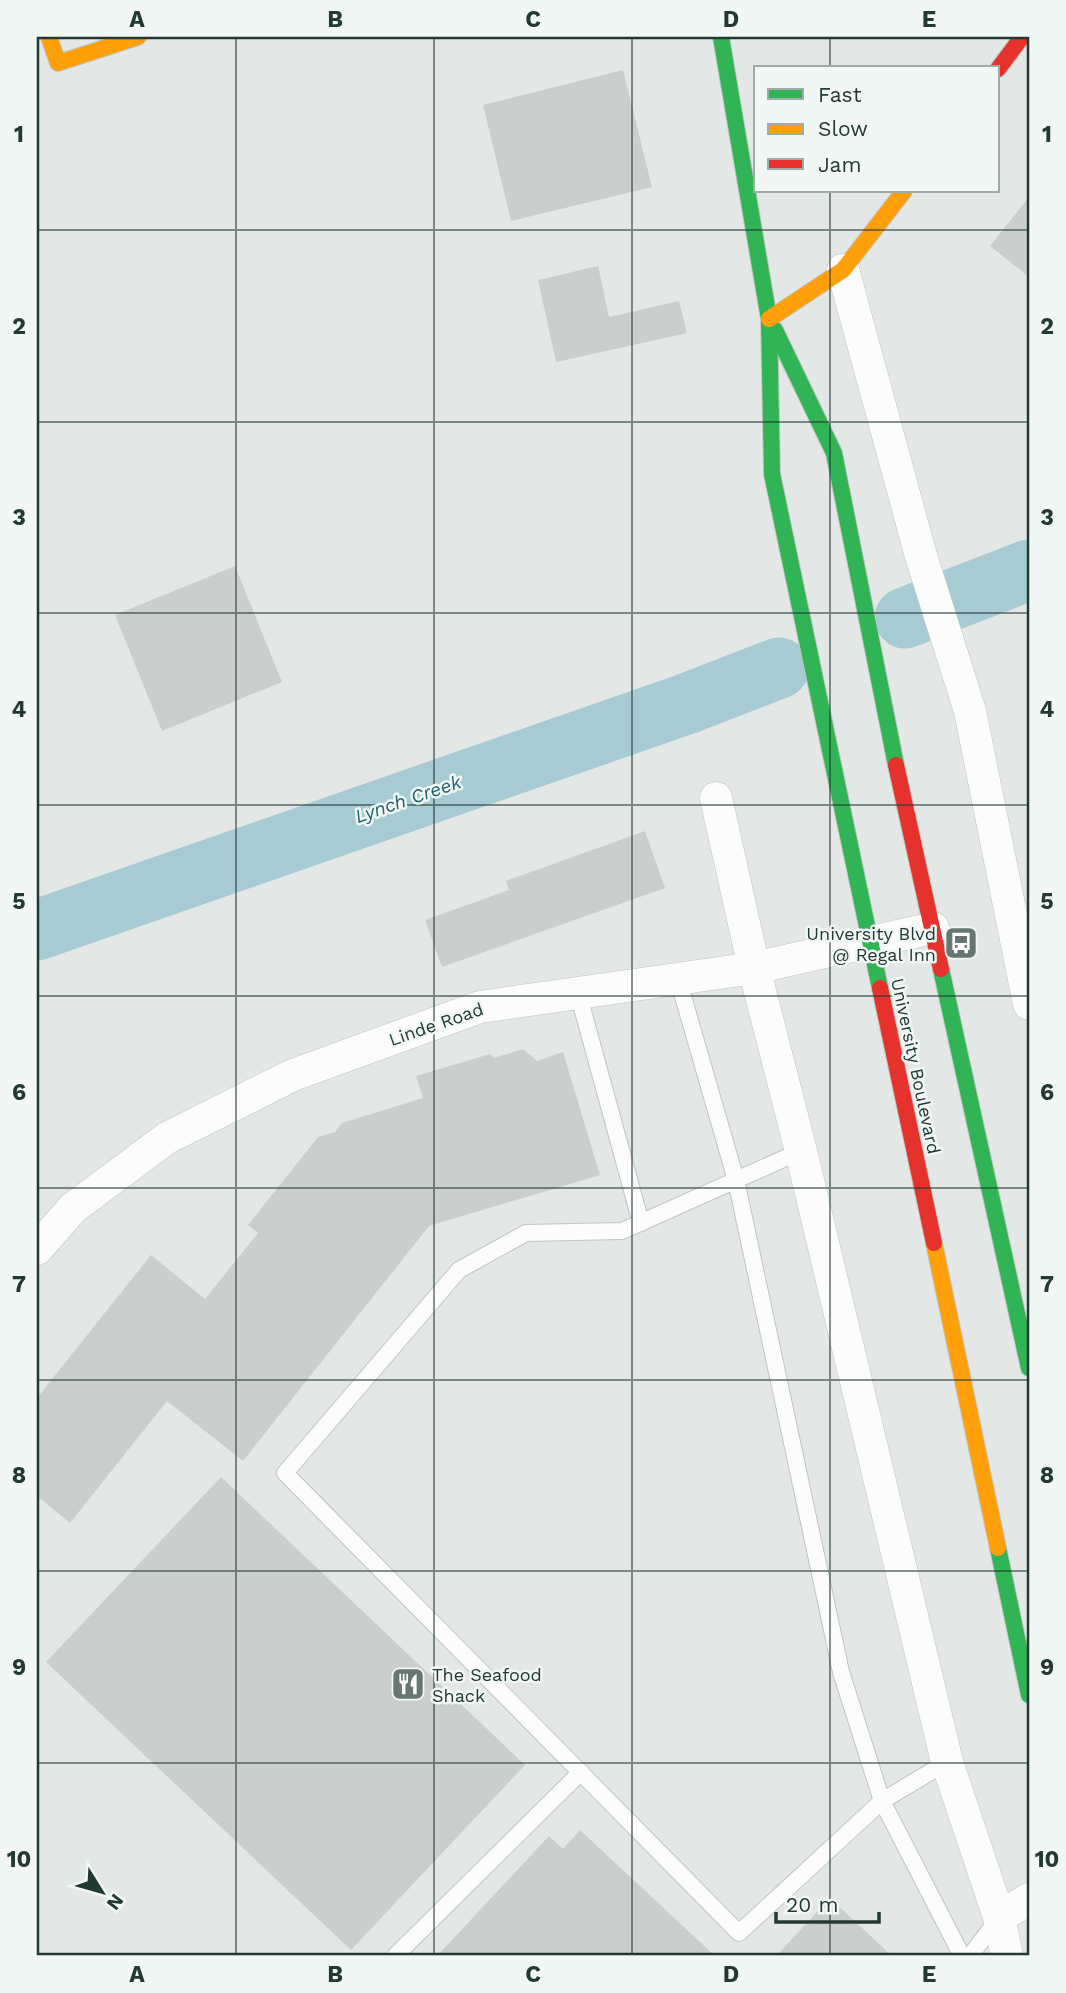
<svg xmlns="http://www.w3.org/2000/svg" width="1066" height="1993" font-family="'Work Sans',sans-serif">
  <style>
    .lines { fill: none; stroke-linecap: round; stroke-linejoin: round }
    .river { stroke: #a7cbd3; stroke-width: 61 }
    .building { fill: #cacfcd }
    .lane-casing { stroke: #c0c5c3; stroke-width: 18 }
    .street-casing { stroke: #c0c5c3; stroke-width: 33 }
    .fast-casing { stroke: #c0c6c3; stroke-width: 18 }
    .slow-casing { stroke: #c0c6c3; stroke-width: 18 }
    .jam-casing { stroke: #c0c6c3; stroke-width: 18 }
    .lane { stroke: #fbfcfb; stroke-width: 16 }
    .street { stroke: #fbfcfb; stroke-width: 32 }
    .fast { stroke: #30b455; stroke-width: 16 }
    .slow { stroke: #ff9f0a; stroke-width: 16 }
    .jam { stroke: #e5322d; stroke-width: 16 }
    .grid { fill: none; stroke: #233934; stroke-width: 2; stroke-opacity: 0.55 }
    .labels { text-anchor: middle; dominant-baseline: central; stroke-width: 5; stroke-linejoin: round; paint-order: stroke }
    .poi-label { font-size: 18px; fill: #233934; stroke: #f1f7f4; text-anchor: end }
    .street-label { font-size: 18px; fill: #233934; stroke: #f1f7f4 }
    .water-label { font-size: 19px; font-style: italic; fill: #226070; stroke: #f1f7f4 }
    .neatline { fill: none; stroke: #233934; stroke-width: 2.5 }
    .grid-label { font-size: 23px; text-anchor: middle; font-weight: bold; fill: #233934 }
  </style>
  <rect width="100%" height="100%" fill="#e3e8e6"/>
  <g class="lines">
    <path class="river" d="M905,618L1029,570
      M37,930L686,704L779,668"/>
  </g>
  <path class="building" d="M623,70L652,187L511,221L483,105Z
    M1029,197V277L990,246Z
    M598,266L609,317L679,301L687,333L556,362L538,280Z
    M235,566L282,682L162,731L115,615Z
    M645,831L665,888L442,967L425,920L509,890L506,881Z
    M523,1049L537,1061L563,1052L600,1175L429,1226L243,1461L167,1401L70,1523L37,1496V1398L151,1255L205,1299L258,1233L248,1225L318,1137L335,1132L342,1123L423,1098L416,1076L490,1054L494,1058Z
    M221,1477L525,1765L351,1950L46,1662Z
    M580,1830L715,1956H437L549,1836L563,1849Z
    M830,1898L892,1956H776Z"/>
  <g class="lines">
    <defs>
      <path id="lane" d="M678,979L736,1180L841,1672L882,1801L962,1956
        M578,993L641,1223
        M801,1151L622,1231L526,1233L459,1270L285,1473L739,1933L882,1801L947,1762
        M395,1956L581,1772
        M970,1956L998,1919"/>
      <path id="street" d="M843,270L921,556L970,711L1029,1004
        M716,798L754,968L801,1151L947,1762L999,1917L1007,1956
        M37,1249L73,1208L167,1138L293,1075L480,1007L754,968L933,928
        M999,1917L1029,1899"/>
      <path id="fast" d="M721,37L769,319L772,474L880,988
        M775,330L834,453L896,765
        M941,969L1029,1368
        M998,1548L1029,1695"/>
      <path id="slow" d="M49,37L58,63L138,37
        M769,319L843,270L904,191
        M934,1243L998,1548"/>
      <path id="jam" d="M998,69L1022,37
        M896,765L941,969
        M880,988L934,1243"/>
    </defs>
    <use href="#lane" class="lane-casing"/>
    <use href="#street" class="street-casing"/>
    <use href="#fast" class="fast-casing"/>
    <use href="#slow" class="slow-casing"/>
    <use href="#jam" class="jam-casing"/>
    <use href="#lane" class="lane"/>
    <use href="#street" class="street"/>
    <use href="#fast" class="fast"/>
    <use href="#slow" class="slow"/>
    <use href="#jam" class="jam"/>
  </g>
  <path class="grid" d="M236,37V1956M434,37V1956M632,37V1956M830,37V68M830,191V1956M37,230H1029M37,422H1029M37,613H1029M37,805H1029M37,996H1029M37,1188H1029M37,1380H1029M37,1571H1029M37,1763H1029"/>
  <defs>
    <symbol id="bus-square" viewBox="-11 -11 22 22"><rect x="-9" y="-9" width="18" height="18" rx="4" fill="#667672" stroke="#f1f7f4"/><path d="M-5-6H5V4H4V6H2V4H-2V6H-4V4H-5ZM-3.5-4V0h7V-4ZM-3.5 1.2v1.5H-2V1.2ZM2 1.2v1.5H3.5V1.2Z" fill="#fff"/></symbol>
    <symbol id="restaurant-square" viewBox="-11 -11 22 22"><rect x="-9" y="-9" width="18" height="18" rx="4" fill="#667672" stroke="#f1f7f4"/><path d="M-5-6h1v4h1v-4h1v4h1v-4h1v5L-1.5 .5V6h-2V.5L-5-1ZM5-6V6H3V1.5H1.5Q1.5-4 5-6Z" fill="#fff"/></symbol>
  </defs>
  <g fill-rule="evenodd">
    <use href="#bus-square" x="942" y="924" width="38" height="38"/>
    <use href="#restaurant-square" x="389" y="1665" width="38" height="38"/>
  </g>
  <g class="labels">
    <g class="poi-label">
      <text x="936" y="933">University Blvd<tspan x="936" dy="21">@ Regal Inn</tspan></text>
      <text x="432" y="1674" text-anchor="start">The Seafood<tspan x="432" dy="21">Shack</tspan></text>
    </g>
    <g class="street-label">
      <text transform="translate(436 1024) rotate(-19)">Linde Road</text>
      <text transform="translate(916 1066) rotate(78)">University Boulevard</text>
    </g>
    <g class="water-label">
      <text transform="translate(408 799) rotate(-19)">Lynch Creek</text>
    </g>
  </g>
  <rect width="1066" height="1993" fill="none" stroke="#f1f7f4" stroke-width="77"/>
  <rect x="754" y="66" width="245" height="126" fill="#f1f7f4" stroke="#9faba7" stroke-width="2"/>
  <rect x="768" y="89" width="35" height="10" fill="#30b455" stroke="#9faba7" stroke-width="2"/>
  <text x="818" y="102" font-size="21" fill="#233934">Fast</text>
  <rect x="768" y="124" width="35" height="10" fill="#ff9f0a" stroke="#9faba7" stroke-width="2"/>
  <text x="818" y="136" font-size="21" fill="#233934">Slow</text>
  <rect x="768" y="159" width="35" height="10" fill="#e5322d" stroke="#9faba7" stroke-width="2"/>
  <text x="818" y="172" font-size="21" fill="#233934">Jam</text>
  <g transform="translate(102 1892) rotate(127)" stroke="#f1f7f4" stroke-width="5" paint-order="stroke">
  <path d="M0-5L12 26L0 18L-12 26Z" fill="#233934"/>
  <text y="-10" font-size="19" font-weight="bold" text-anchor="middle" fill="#233934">N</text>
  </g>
  <path d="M776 1912v10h103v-10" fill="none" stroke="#233934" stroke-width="3.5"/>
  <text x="786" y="1912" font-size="21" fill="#233934" stroke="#f1f7f4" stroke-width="5" paint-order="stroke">20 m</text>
  <rect x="38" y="38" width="990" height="1916" class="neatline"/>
  <g class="grid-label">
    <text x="137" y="27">A</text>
    <text x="335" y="27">B</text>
    <text x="533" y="27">C</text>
    <text x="731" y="27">D</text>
    <text x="929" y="27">E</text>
    <text x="19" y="142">1</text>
    <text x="1047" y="142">1</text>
    <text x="19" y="334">2</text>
    <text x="1047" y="334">2</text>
    <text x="19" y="525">3</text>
    <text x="1047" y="525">3</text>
    <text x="19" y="717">4</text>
    <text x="1047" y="717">4</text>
    <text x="19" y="909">5</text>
    <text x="1047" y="909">5</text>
    <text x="19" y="1100">6</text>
    <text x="1047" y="1100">6</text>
    <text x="19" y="1292">7</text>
    <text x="1047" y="1292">7</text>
    <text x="19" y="1483">8</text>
    <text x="1047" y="1483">8</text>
    <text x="19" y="1675">9</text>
    <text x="1047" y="1675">9</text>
    <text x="19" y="1867">10</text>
    <text x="1047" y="1867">10</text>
    <text x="137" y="1982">A</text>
    <text x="335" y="1982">B</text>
    <text x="533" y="1982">C</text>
    <text x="731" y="1982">D</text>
    <text x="929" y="1982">E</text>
  </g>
</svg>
